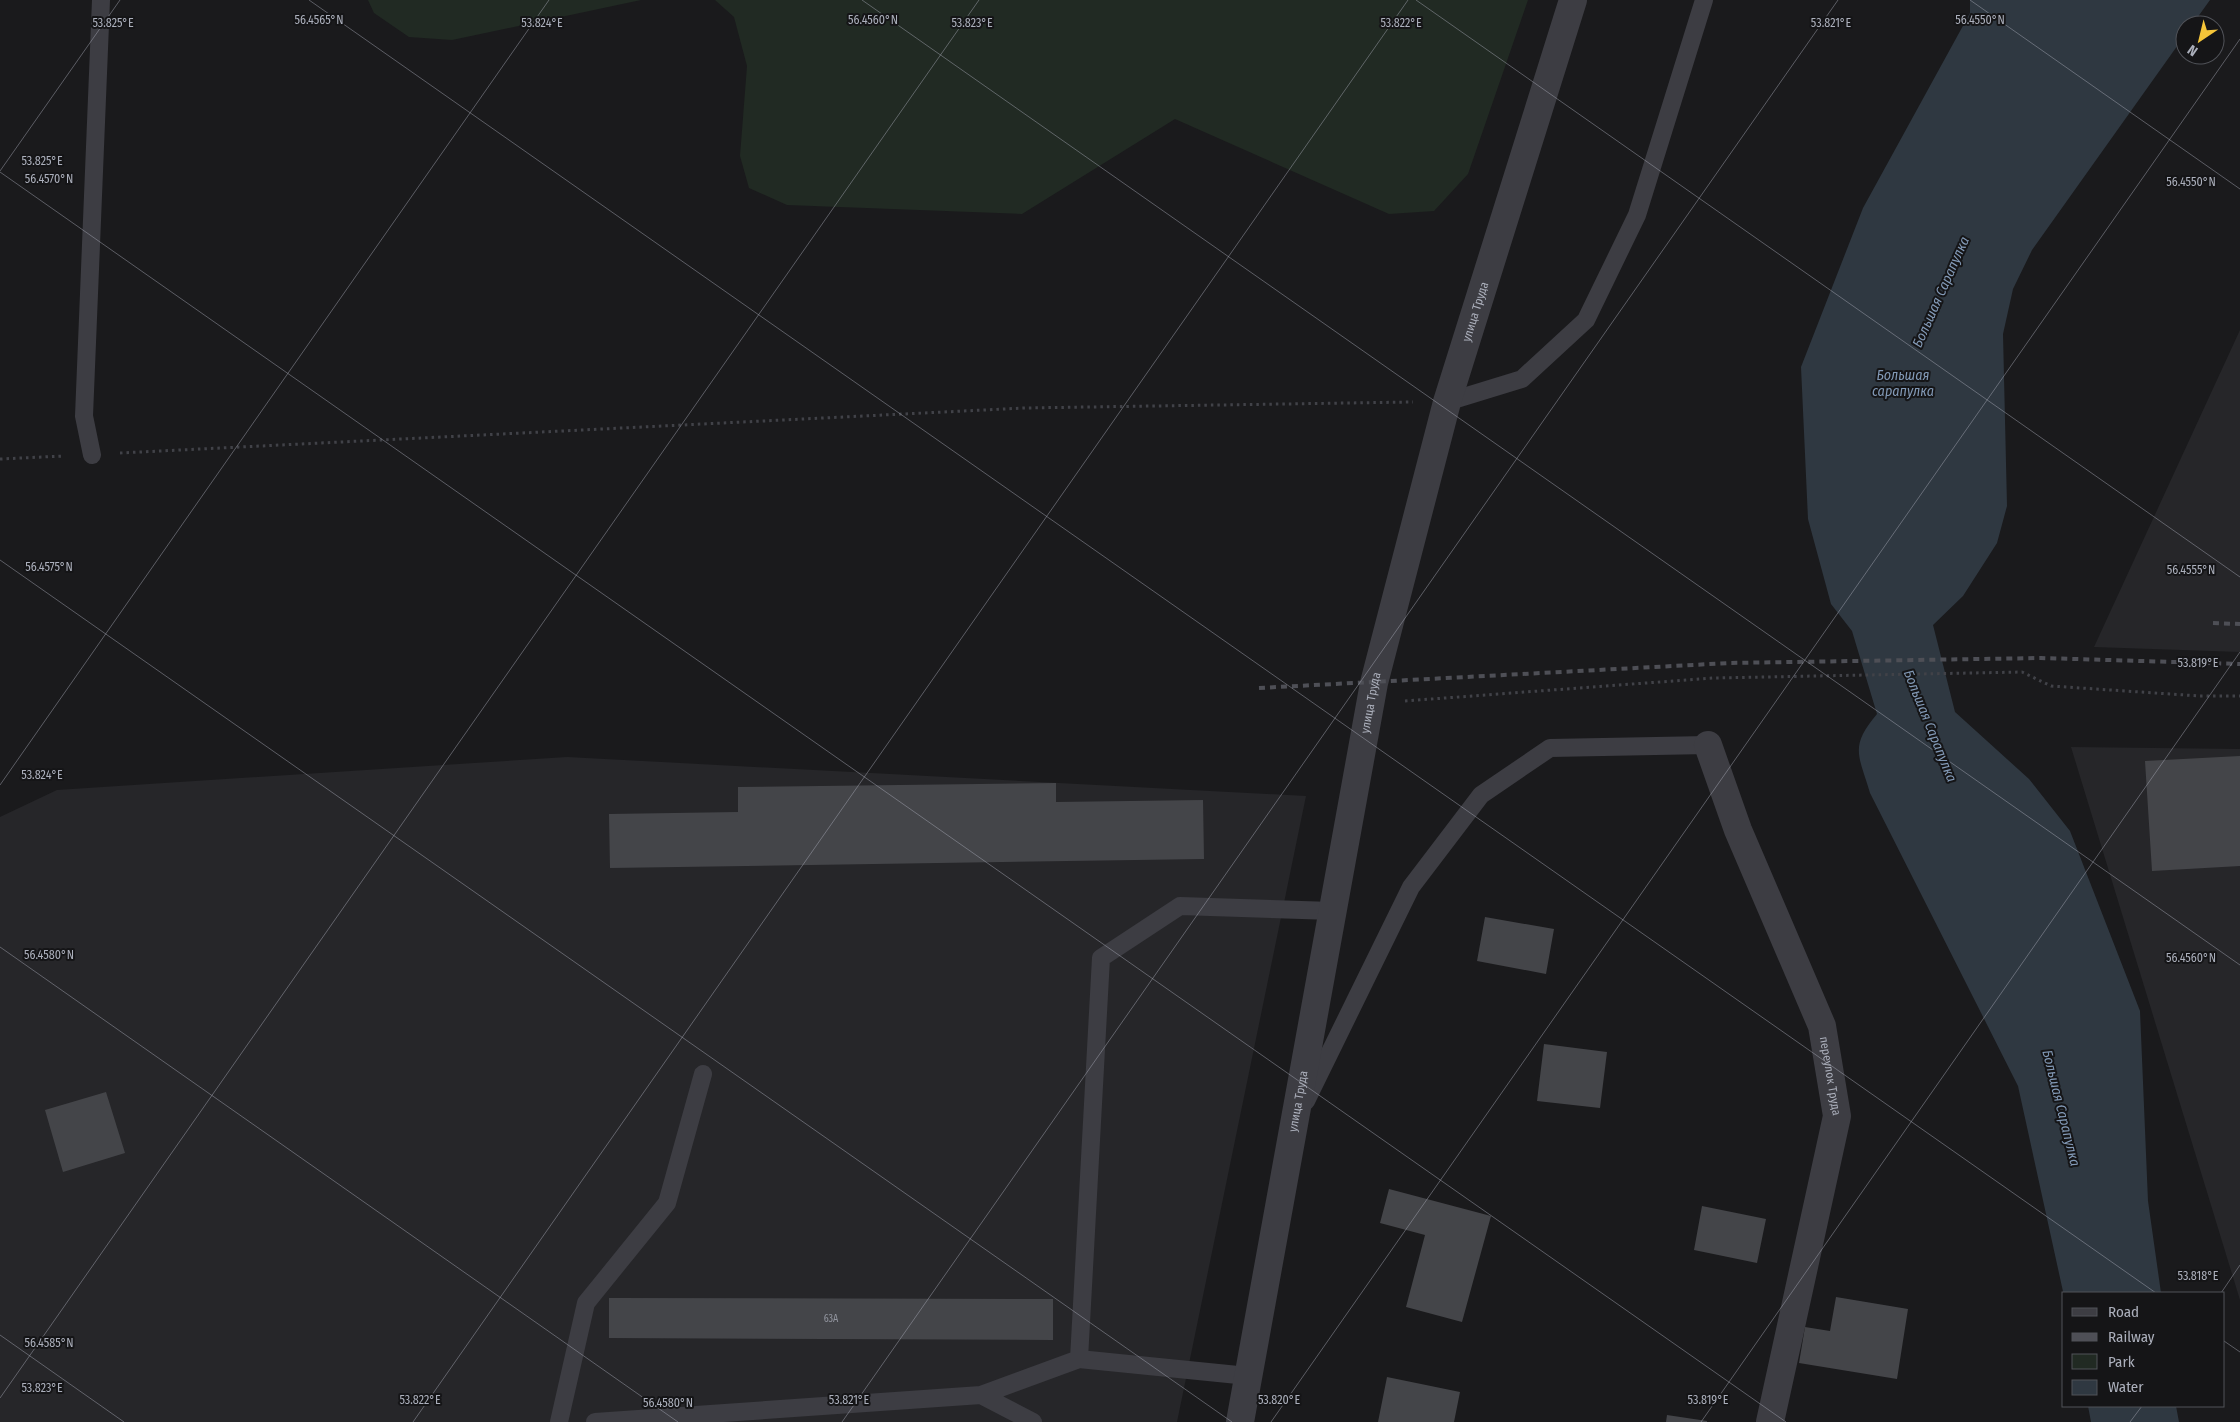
<svg xmlns="http://www.w3.org/2000/svg" width="2240" height="1422" font-family="'Fira Sans Condensed',sans-serif">
  <style>
    .built { fill: #262629 }
    .green { fill: #212a23 }
    .water { fill: #2f3841 }
    .building { fill: #444549 }
    .lines { fill: none; stroke-linecap: round; stroke-linejoin: round }
    .path { stroke: #414248; stroke-width: 3; stroke-dasharray: 2.5 4; stroke-linecap: butt }
    .lane { stroke: #3d3d43; stroke-width: 18 }
    .street { stroke: #3d3d43; stroke-width: 28 }
    .rail { stroke: #4e4f56; stroke-width: 4; stroke-dasharray: 6 5; stroke-linecap: butt }
    .ticks { fill: none; stroke: #acb0bc; stroke-width: 1; stroke-opacity: 0.45 }
    .labels { text-anchor: middle; dominant-baseline: central; stroke-width: 4; stroke-linejoin: round; paint-order: stroke }
    .number-label { font-size: 10px; fill: #92959f }
    .street-label { font-size: 12px; fill: #acb0bc; stroke: #151517 }
    .water-label { font-size: 14px; font-style: italic; fill: #839ab7; stroke: #151517 }
    .ticks-label { font-size: 12px; text-anchor: middle; fill: #acb0bc; stroke: #151517; stroke-width: 4; stroke-linejoin: round; paint-order: stroke }
  </style>
  <rect width="100%" height="100%" fill="#1a1a1c"/>
  <path class="built" d="M2240,330V652L2094,647Z
    M2071,747L2240,749V1300Z
    M567,757L1306,796L1177,1422H0V817L57,790Z"/>
  <path class="green" d="M368,0H641L452,40L409,37L374,13Z
    M715,0H1528L1468,174L1434,211L1389,214L1175,119L1022,214L787,205L749,188L740,156L747,66L734,17Z"/>
  <path class="water" d="M1970,0H2210L2192,25H2185V35L2032,250L2013,289L2003,334L2007,506L1997,543L1963,596L1933,625L1955,712L2029,779L2070,831L2140,1011L2148,1201L2161,1293H2064V1296L2018,1086L1870,793C1859,755 1849,747 1877,714L1852,631L1831,604L1808,519L1801,367L1863,208L1970,13Z
    M2088,1406H2176L2179,1422H2091Z"/>
  <path class="building" d="M2240,756V866L2152,871L2145,761Z
    M1056,783V802L1203,800L1204,859L610,868L609,814L738,812V787Z
    M1485,917L1554,929L1546,974L1477,961Z
    M1544,1044L1607,1052L1600,1108L1537,1101Z
    M106,1092L125,1153L63,1172L45,1110Z
    M1389,1189L1491,1216L1462,1322L1406,1307L1425,1235L1380,1223Z
    M1702,1206L1766,1219L1757,1263L1694,1250Z
    M1836,1297L1908,1309L1897,1379L1799,1363L1805,1327L1830,1331Z
    M609,1298L1053,1299V1340L609,1338Z
    M1387,1377L1460,1392L1454,1422H1378Z
    M1667,1415L1707,1421V1422H1666Z"/>
  <g class="lines">
    <path class="path" d="M120,453L1024,408L1413,402
      M0,459L64,456
      M1405,701L1713,678L2022,672L2051,686L2200,696H2240"/>
    <path class="lane" d="M1447,402L1522,379L1586,320L1637,215L1704,0
      M92,455L84,416L101,0
      M1306,1101L1411,887L1481,795L1550,748L1708,745
      M1079,1359L1248,1376
      M981,1395L1033,1422
      M559,1422L586,1303L667,1203L703,1074
      M595,1422L981,1395L1079,1359L1101,958L1180,906L1333,911"/>
    <g class="street">
      <path id="s1" d="M1708,745L1738,830L1822,1026L1837,1116L1770,1422"/>
      <path id="s2" d="M1240,1422L1374,683L1447,402L1573,0"/>
    </g>
    <path class="rail" d="M2213,623L2240,624
      M1259,688L1729,663L2041,658L2240,664"/>
  </g>
  <path class="ticks" d="M309,0L2156,1293M862,0L2240,965M1416,0L2240,577M1970,0L2240,189M0,171L120,0M0,172L1786,1422M0,560L1232,1422M0,785L549,0M0,947L678,1422M2221,1293L2240,1265M0,1335L124,1422M2224,1341L2240,1352M0,1398L979,0M413,1422L1408,0M842,1422L1838,0M1271,1422L2240,39M1701,1422L2240,652M2130,1422L2142,1406"/>
  <g class="labels">
    <g class="number-label">
      <text x="831" y="1319">63А</text>
    </g>
    <g class="street-label">
      <text stroke="none"><textPath href="#s2" startOffset="1136">улица Труда</textPath></text>
      <text stroke="none"><textPath href="#s2" startOffset="731">улица Труда</textPath></text>
      <text stroke="none"><textPath href="#s1" startOffset="354">переулок Труда</textPath></text>
      <text stroke="none"><textPath href="#s2" startOffset="326">улица Труда</textPath></text>
    </g>
    <g class="water-label">
      <text transform="translate(1941 292) rotate(-66)">Большая Сарапулка</text>
      <text x="1903" y="375">Большая<tspan x="1903" dy="16">сарапулка</tspan></text>
      <text transform="translate(1930 726) rotate(68)">Большая Сарапулка</text>
      <text transform="translate(2061 1108) rotate(76)">Большая Сарапулка</text>
    </g>
  </g>
  <g class="ticks-label">
    <text x="1980" y="24">56.4550°N</text>
    <text x="319" y="24">56.4565°N</text>
    <text x="873" y="24">56.4560°N</text>
    <text x="113" y="27">53.825°E</text>
    <text x="542" y="27">53.824°E</text>
    <text x="972" y="27">53.823°E</text>
    <text x="1401" y="27">53.822°E</text>
    <text x="1831" y="27">53.821°E</text>
    <text x="42" y="165">53.825°E</text>
    <text x="49" y="183">56.4570°N</text>
    <text x="2191" y="186">56.4550°N</text>
    <text x="49" y="571">56.4575°N</text>
    <text x="2191" y="574">56.4555°N</text>
    <text x="2198" y="667">53.819°E</text>
    <text x="42" y="779">53.824°E</text>
    <text x="49" y="959">56.4580°N</text>
    <text x="2191" y="962">56.4560°N</text>
    <text x="2198" y="1280">53.818°E</text>
    <text x="49" y="1347">56.4585°N</text>
    <text x="42" y="1392">53.823°E</text>
    <text x="420" y="1404">53.822°E</text>
    <text x="849" y="1404">53.821°E</text>
    <text x="1279" y="1404">53.820°E</text>
    <text x="1708" y="1404">53.819°E</text>
    <text x="668" y="1407">56.4580°N</text>
  </g>
  <rect x="2062" y="1292" width="162" height="115" fill="#151517" stroke="#515359"/>
  <rect x="2072" y="1308" width="25" height="8" fill="#3d3d43" stroke="#515359"/>
  <text x="2108" y="1317" font-size="15" fill="#acb0bc">Road</text>
  <rect x="2072" y="1333" width="25" height="8" fill="#4e4f56" stroke="#515359"/>
  <text x="2108" y="1342" font-size="15" fill="#acb0bc">Railway</text>
  <rect x="2072" y="1354" width="25" height="15" fill="#212a23" stroke="#515359"/>
  <text x="2108" y="1367" font-size="15" fill="#acb0bc">Park</text>
  <rect x="2072" y="1380" width="25" height="15" fill="#2f3841" stroke="#515359"/>
  <text x="2108" y="1392" font-size="15" fill="#acb0bc">Water</text>
  <g transform="translate(2200 40) rotate(215)"><circle r="24" fill="#151517" stroke="#515359"/>
  <path d="M0-4L9 19L0 12L-9 19Z" fill="#f5c539"/>
  <text y="-8" font-size="14" font-weight="bold" text-anchor="middle" fill="#acb0bc">N</text>
  </g>
</svg>
